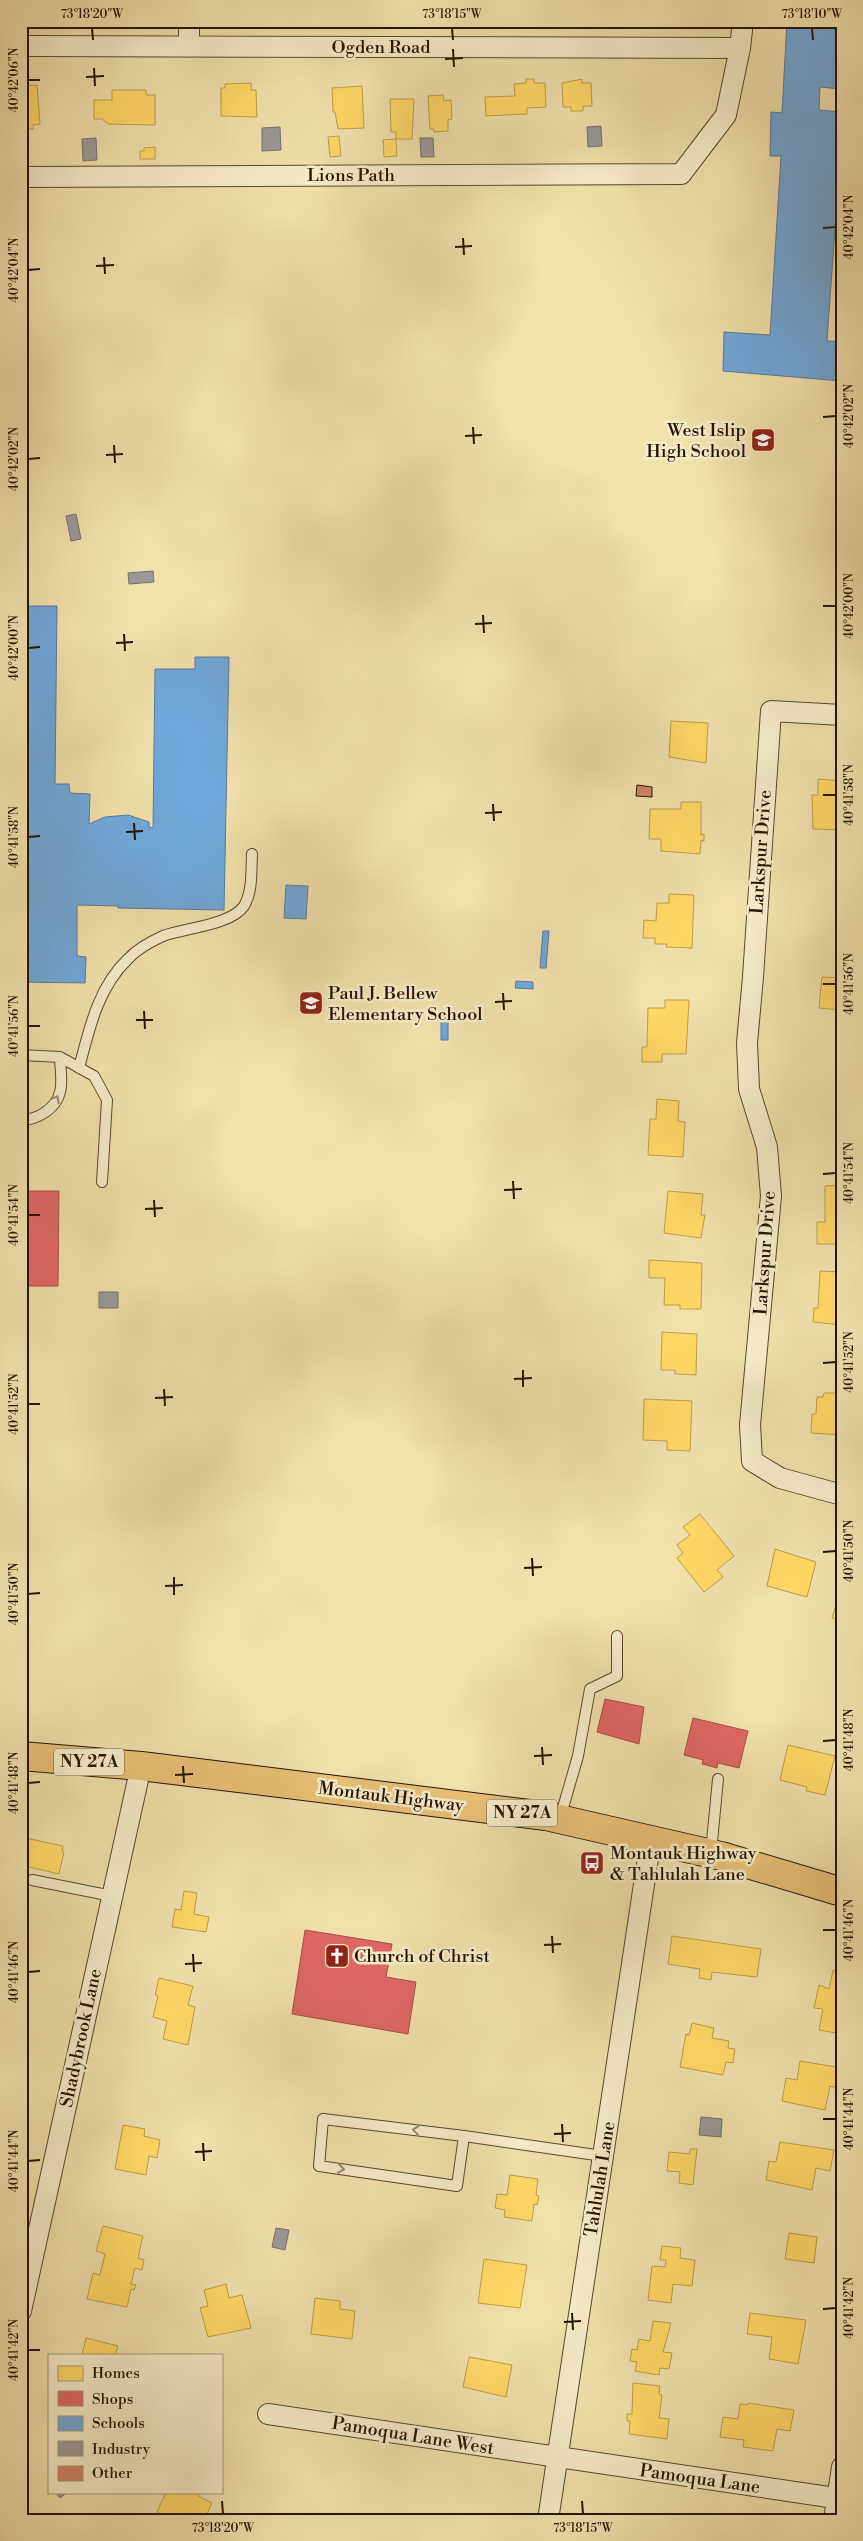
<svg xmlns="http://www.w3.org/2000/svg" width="863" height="2541" font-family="'Libre Bodoni',serif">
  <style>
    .homes { fill: #ffd966; stroke: #bd9e48 }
    .shops { fill: #e06666; stroke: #a84d48 }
    .schools { fill: #6fa8dc; stroke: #587b9a }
    .industry { fill: #999; stroke: #76716b }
    .building { fill: #ce8467; stroke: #241301 }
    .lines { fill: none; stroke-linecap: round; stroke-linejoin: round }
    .service-casing { stroke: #58462c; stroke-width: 12 }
    .minor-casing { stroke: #58462c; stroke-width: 22 }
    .primary-casing { stroke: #241301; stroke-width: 30 }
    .service { stroke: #f7ecca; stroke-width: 10 }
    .minor { stroke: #f7ecca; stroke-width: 20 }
    .primary { stroke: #e9c076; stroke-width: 28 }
    .oneway { stroke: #988a70 }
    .ticks { fill: none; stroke: #241301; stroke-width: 2 }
    .labels { text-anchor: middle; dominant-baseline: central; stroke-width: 5; stroke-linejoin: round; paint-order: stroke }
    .shield { fill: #f7ecca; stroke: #63543d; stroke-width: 1 }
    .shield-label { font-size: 16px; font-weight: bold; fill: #241301 }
    .street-label { font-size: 18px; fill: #241301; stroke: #f7ecca }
    .poi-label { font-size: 18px; fill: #241301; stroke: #f7ecca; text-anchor: start }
    .neatline { fill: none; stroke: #241301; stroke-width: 2 }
    .ticks-label { font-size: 12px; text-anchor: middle; fill: #241301 }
  </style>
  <rect width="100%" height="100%" fill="#f2e1ad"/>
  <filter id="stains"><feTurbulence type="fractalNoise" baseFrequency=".004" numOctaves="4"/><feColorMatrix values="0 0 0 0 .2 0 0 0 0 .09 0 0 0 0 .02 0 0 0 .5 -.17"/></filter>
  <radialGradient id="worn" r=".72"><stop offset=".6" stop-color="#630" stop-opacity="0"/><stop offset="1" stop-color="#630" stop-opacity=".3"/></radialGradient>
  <path class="homes" d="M526,79H534V83H545L546,107L527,108V114L486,116L485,97L515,96L514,84L526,83Z
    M582,79V83H591L592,106H583V111H571V107H563L562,83Z
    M251,83V90H256L257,117L221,116V88H225V84Z
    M37,85L40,124L33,125V129H21V86Z
    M362,86L364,128L338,129L335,112H333L332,88Z
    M112,90H146V95H155V125L108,124L102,119H94V100H112Z
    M443,95L444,101L451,100L452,119L448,120V131L434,132V129H430L428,96Z
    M390,99H414L412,139H396V132H391Z
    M339,136L341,156L330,157L328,137Z
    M396,139L397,156L384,157L383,140Z
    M155,147V159H140V151H144V148Z
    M671,721L708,723L706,763L669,757Z
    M818,779L842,781V830L813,829L812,795H818Z
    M681,802H701V835L704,834V841L701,840L700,854L661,851V839H649L650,809H681Z
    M669,894L694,895L692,948L666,947L667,944H655V938H643L644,920L656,921L657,903H669Z
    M822,977L842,978V1010L819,1008Z
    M665,1000H689L686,1054H662V1062H642V1047H647L648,1008H665Z
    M657,1099L679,1101L678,1121L685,1122L683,1157L648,1155L650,1119H656Z
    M842,1185V1244H817V1222H825V1186Z
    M668,1191L703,1194L701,1215H705L701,1238L664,1233Z
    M649,1260L702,1263L701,1309H680V1305H664L665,1278H649Z
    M820,1271L840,1272V1325L813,1322L814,1308H818Z
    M662,1332L697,1334L696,1375L675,1374V1370H661Z
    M824,1393H842V1435L811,1433L812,1414H816L817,1397H823Z
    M644,1399L692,1401L690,1451L667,1450V1441L643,1440Z
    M700,1514L734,1556L717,1570L723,1577L704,1592L677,1558L683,1553L677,1545L690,1535L683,1527Z
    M775,1549L816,1562L807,1597L767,1586Z
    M842,1584V1621L832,1618Z
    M788,1745L835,1756L825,1795L806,1791L807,1787L780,1780Z
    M21,1837L63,1846L62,1851L64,1852L59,1874L21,1865Z
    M184,1891L197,1893L194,1914L209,1917L206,1932L172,1927L175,1909L181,1910Z
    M672,1936L761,1949L757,1977L712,1972L711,1980L699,1978L700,1969L668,1964Z
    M833,1970L842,1972V2034L819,2030L823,2009L814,2008L819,1985L829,1989Z
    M159,1978L193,1986L188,2005L195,2007L188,2045L163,2039L167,2021L153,2017L158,1996L155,1995Z
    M692,2023L714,2028L712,2038L729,2041L728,2048L735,2049L733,2063L726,2062L723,2075L680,2067L686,2034L689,2035Z
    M800,2061L842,2068V2089L830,2086L825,2110L782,2101L786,2078L797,2080Z
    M123,2125L145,2129L144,2136L160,2140L157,2158L149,2156L146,2175L115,2169Z
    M780,2142L834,2150L830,2171L816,2168L812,2190L766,2180L769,2161L776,2162Z
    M690,2149H697L693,2185L679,2183L680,2172L667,2171L669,2152L690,2154Z
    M510,2175L538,2179L536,2195L539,2196L537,2205L534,2204L532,2221L504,2217L505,2210L495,2208L497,2194L507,2195Z
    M103,2226L143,2236L138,2258L144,2260L142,2270L135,2268L131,2284L136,2285L134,2290L131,2289L127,2307L87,2299L93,2273L100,2275L105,2254L96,2251Z
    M789,2233L817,2237L814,2263L785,2259Z
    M662,2246L681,2248L680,2258L695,2260L692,2286L673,2284L671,2303L648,2300L652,2266L665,2267L666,2260H660Z
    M484,2259L527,2265L520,2308L478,2303Z
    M226,2284L229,2298L242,2295L251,2328L208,2337L200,2308L208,2306L204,2290Z
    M315,2298L340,2301V2309L355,2311L352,2339L311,2334Z
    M750,2313L806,2320L798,2364L769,2359L772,2337L747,2334Z
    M653,2321L671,2323L663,2352L672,2353L669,2369L660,2368L659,2375L635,2371L637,2362L630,2361L632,2349L637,2350L639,2339L650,2341Z
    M86,2338L118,2346L115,2355H82Z
    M469,2357L512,2365L506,2397L463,2387Z
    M633,2383L660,2386L659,2394L662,2395L659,2418L669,2419L667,2439L629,2434L630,2421H627V2414H632Z
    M748,2403L794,2410L790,2431L777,2429L773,2451L743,2447L744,2440L720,2437L723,2417L738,2419L740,2404L748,2405Z
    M166,2492H200L198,2496L212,2503L204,2520H173L157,2512Z
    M364,2517L388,2520H364Z"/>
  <path class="shops" d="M21,1191H59L58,1286H21Z
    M605,1699L644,1707L639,1744L597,1732Z
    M693,1718L748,1731L739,1768L718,1763L717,1768L702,1764L703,1760L684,1755Z
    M305,1930L392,1944L386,1977L416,1982L408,2034L292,2014Z"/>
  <path class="schools" d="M787,21H842V89L820,87L819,110L842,112V201H837L827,341L842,342V381L723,371L724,332L770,335L781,156H770L771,112L782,113Z
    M21,606H57L55,784H69L70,793L90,794L89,824L105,817L128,815L149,822V827L153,828L155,669H195V657H229L224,910L118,908V906L77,905V956L86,957L85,983L21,982Z
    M286,885L308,886L306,919L284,918Z
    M543,931H549L546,968H540Z
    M516,981L533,982V989L515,988Z
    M441,1020H448V1040H441Z"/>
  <path class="industry" d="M601,126L602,146L588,147L587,127Z
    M280,127L281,150L262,151V128Z
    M96,138L97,160L83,161L82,139Z
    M420,138H433L434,157H421Z
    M76,514L81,539L71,541L66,516Z
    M153,571L154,582L129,584L128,573Z
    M99,1292H118V1308H99Z
    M701,2117L722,2119L721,2137L699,2135Z
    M276,2228L289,2230L285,2250L272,2247Z
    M55,2492H68L60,2498Z"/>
  <path class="building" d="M637,785L652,787V797L636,796Z"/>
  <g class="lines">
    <defs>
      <path id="service" d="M21,1055L60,1057L94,1076L107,1100L102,1182
        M79,1068C89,1030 98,987 128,959C136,950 152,941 163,936C185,928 231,925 244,906C253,891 251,870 252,854
        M21,1120C37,1120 56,1109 60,1092C63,1082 60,1067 60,1057
        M560,1818L578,1756L590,1689L617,1676V1636
        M711,1852L718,1779
        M32,1880L112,1896
        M464,2136L457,2186L319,2166L323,2119L464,2136L603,2156"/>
      <path id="minor" d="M189,21V47
        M21,46L740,48
        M21,177L681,174L726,115L740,48L743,21
        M842,715L771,711L753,977L747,1043L749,1089L767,1147L771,1196L750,1425L752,1461L780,1478L842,1495
        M21,2311L141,1766
        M268,2414L842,2499
        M548,2520L651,1838
        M834,2520L842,2467"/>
      <path id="primary" d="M21,1756L141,1766L546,1816L721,1856L842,1892"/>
    </defs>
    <use href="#service" class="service-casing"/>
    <use href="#minor" class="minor-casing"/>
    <use href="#primary" class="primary-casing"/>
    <use href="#service" class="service"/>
    <use href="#minor" class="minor"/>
    <use href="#primary" class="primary"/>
  </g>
  <defs><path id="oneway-chevron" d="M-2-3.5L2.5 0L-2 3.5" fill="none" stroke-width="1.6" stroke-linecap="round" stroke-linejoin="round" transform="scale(1.25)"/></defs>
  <g class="oneway">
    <use href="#oneway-chevron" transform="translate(56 1099) rotate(-61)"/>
    <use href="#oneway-chevron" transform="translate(416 2130) rotate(-173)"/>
    <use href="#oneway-chevron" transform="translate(341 2169) rotate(8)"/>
  </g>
  <path class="ticks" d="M92,28L93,40M452,28L453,40M812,28L813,40M453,49L454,67M445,59L463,58M94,68L95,86M86,77L104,76M28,80H40M823,228L836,227M463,238L464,255M455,247L472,246M104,257L105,274M96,266L114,265M28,270L40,269M823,417L836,416M473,427L474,444M465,436L482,435M114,445L115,463M106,455L123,454M28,459L40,458M823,606H836M483,615L484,633M475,624L492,623M124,634L125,651M116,643L133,642M28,648L40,647M823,795H836M493,804L494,821M485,813L502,812M134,823L135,840M126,832L143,831M28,837L40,836M823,984H836M503,993L504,1010M495,1002L512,1001M144,1011L145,1029M136,1020H153M28,1026H40M823,1174L836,1173M513,1181L514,1199M504,1190L522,1189M154,1200L155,1217M145,1209L163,1208M28,1215H40M823,1363L836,1362M523,1370V1387M514,1379L532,1378M164,1389L165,1406M155,1398L173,1397M28,1404H40M823,1552L836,1551M532,1558L533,1576M524,1568L542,1567M174,1577V1595M165,1586L183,1585M28,1594L40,1593M823,1741L836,1740M542,1747L543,1765M534,1756L552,1755M183,1766L184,1783M175,1775L193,1774M28,1783L40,1782M823,1930H836M552,1936L553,1953M544,1945L561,1944M193,1954L194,1972M185,1964L202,1963M28,1972L40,1971M823,2119H836M562,2124L563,2142M554,2134L571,2133M203,2143L204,2161M195,2152L212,2151M28,2161L40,2160M823,2309L836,2308M572,2313L573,2330M564,2322L581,2321M28,2350H40M222,2501L223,2514M582,2501L583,2514"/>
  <defs>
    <symbol id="school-square" viewBox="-11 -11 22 22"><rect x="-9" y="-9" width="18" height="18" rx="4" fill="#8f2418" stroke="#f7ecca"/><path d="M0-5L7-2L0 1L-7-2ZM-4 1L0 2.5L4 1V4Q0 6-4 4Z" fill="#fff"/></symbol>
    <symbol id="bus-square" viewBox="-11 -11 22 22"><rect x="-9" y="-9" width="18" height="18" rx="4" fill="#8f2418" stroke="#f7ecca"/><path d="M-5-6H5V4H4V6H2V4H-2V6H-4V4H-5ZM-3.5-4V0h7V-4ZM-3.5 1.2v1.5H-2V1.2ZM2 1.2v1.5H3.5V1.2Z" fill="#fff"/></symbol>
    <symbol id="church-square" viewBox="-11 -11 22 22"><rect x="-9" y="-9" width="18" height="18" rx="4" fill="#8f2418" stroke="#f7ecca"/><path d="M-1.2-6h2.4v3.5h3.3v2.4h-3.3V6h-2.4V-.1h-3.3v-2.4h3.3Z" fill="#fff"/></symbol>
  </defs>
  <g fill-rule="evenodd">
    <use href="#school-square" x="749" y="426" width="28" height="28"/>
    <use href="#school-square" x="297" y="989" width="28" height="28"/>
    <use href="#bus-square" x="578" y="1849" width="28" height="28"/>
    <use href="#church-square" x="323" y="1942" width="28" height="28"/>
  </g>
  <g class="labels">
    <g class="shield">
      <rect x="54" y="1748.5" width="70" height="27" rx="4"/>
      <rect x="487" y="1799.5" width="70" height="27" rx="4"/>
    </g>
    <g class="shield-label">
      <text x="89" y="1762">NY 27A</text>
      <text x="522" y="1813">NY 27A</text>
    </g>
    <g class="street-label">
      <text x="381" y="47">Ogden Road</text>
      <text x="351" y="175">Lions Path</text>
      <text transform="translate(761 852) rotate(-86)">Larkspur Drive</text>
      <text transform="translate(765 1253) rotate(-86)">Larkspur Drive</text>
      <text transform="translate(391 1797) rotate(7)">Montauk Highway</text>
      <text transform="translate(81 2038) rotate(-78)">Shadybrook Lane</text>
      <text transform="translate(600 2179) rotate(-81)">Tahlulah Lane</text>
      <text transform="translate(413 2436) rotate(9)">Pamoqua Lane West</text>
      <text transform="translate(700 2479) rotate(8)">Pamoqua Lane</text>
    </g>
    <g class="poi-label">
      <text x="746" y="430" text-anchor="end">West Islip<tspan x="746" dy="21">High School</tspan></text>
      <text x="328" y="993">Paul J. Bellew<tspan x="328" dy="21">Elementary School</tspan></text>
      <text x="610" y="1853">Montauk Highway<tspan x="610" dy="21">&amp; Tahlulah Lane</tspan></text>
      <text x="354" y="1956">Church of Christ</text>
    </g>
  </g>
  <rect width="863" height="2541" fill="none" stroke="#f2e1ad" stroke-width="55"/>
  <rect x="48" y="2354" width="175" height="140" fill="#f7ecca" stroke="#a3957a"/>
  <rect x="58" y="2366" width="25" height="15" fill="#ffd966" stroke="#a3957a"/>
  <text x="92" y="2378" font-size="15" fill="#241301">Homes</text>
  <rect x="58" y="2391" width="25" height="15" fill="#e06666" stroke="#a3957a"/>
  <text x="92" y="2404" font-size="15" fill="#241301">Shops</text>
  <rect x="58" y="2416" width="25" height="15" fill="#6fa8dc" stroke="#a3957a"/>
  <text x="92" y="2428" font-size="15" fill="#241301">Schools</text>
  <rect x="58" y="2441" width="25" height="15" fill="#999999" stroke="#a3957a"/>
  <text x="92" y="2454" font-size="15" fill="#241301">Industry</text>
  <rect x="58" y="2466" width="25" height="15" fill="#ce8467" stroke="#a3957a"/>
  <text x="92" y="2478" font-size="15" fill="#241301">Other</text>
  <rect x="28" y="28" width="808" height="2486" class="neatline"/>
  <g class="ticks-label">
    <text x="92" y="18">73°18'20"W</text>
    <text x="452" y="18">73°18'15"W</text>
    <text x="812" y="18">73°18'10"W</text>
    <text transform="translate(14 80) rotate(-90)" y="4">40°42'06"N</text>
    <text transform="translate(849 227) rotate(-90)" y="4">40°42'04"N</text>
    <text transform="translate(14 270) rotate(-90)" y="4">40°42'04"N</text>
    <text transform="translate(849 416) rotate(-90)" y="4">40°42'02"N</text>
    <text transform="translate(14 459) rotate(-90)" y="4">40°42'02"N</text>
    <text transform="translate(849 606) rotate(-90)" y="4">40°42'00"N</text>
    <text transform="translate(14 648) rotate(-90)" y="4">40°42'00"N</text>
    <text transform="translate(849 795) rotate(-90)" y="4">40°41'58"N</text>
    <text transform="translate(14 837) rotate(-90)" y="4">40°41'58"N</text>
    <text transform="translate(849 984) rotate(-90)" y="4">40°41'56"N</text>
    <text transform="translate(14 1026) rotate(-90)" y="4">40°41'56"N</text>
    <text transform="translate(849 1173) rotate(-90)" y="4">40°41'54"N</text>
    <text transform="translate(14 1215) rotate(-90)" y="4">40°41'54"N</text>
    <text transform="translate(849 1362) rotate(-90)" y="4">40°41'52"N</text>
    <text transform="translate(14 1404) rotate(-90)" y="4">40°41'52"N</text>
    <text transform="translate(849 1551) rotate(-90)" y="4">40°41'50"N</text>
    <text transform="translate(14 1594) rotate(-90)" y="4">40°41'50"N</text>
    <text transform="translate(849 1740) rotate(-90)" y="4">40°41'48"N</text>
    <text transform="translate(14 1783) rotate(-90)" y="4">40°41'48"N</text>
    <text transform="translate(849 1930) rotate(-90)" y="4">40°41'46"N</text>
    <text transform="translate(14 1972) rotate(-90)" y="4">40°41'46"N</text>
    <text transform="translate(849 2119) rotate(-90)" y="4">40°41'44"N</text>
    <text transform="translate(14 2161) rotate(-90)" y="4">40°41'44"N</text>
    <text transform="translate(849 2308) rotate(-90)" y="4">40°41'42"N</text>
    <text transform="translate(14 2350) rotate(-90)" y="4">40°41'42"N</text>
    <text x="223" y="2532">73°18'20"W</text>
    <text x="583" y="2532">73°18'15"W</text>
  </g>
  <rect width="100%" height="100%" filter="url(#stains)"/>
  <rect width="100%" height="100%" fill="url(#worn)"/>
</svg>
